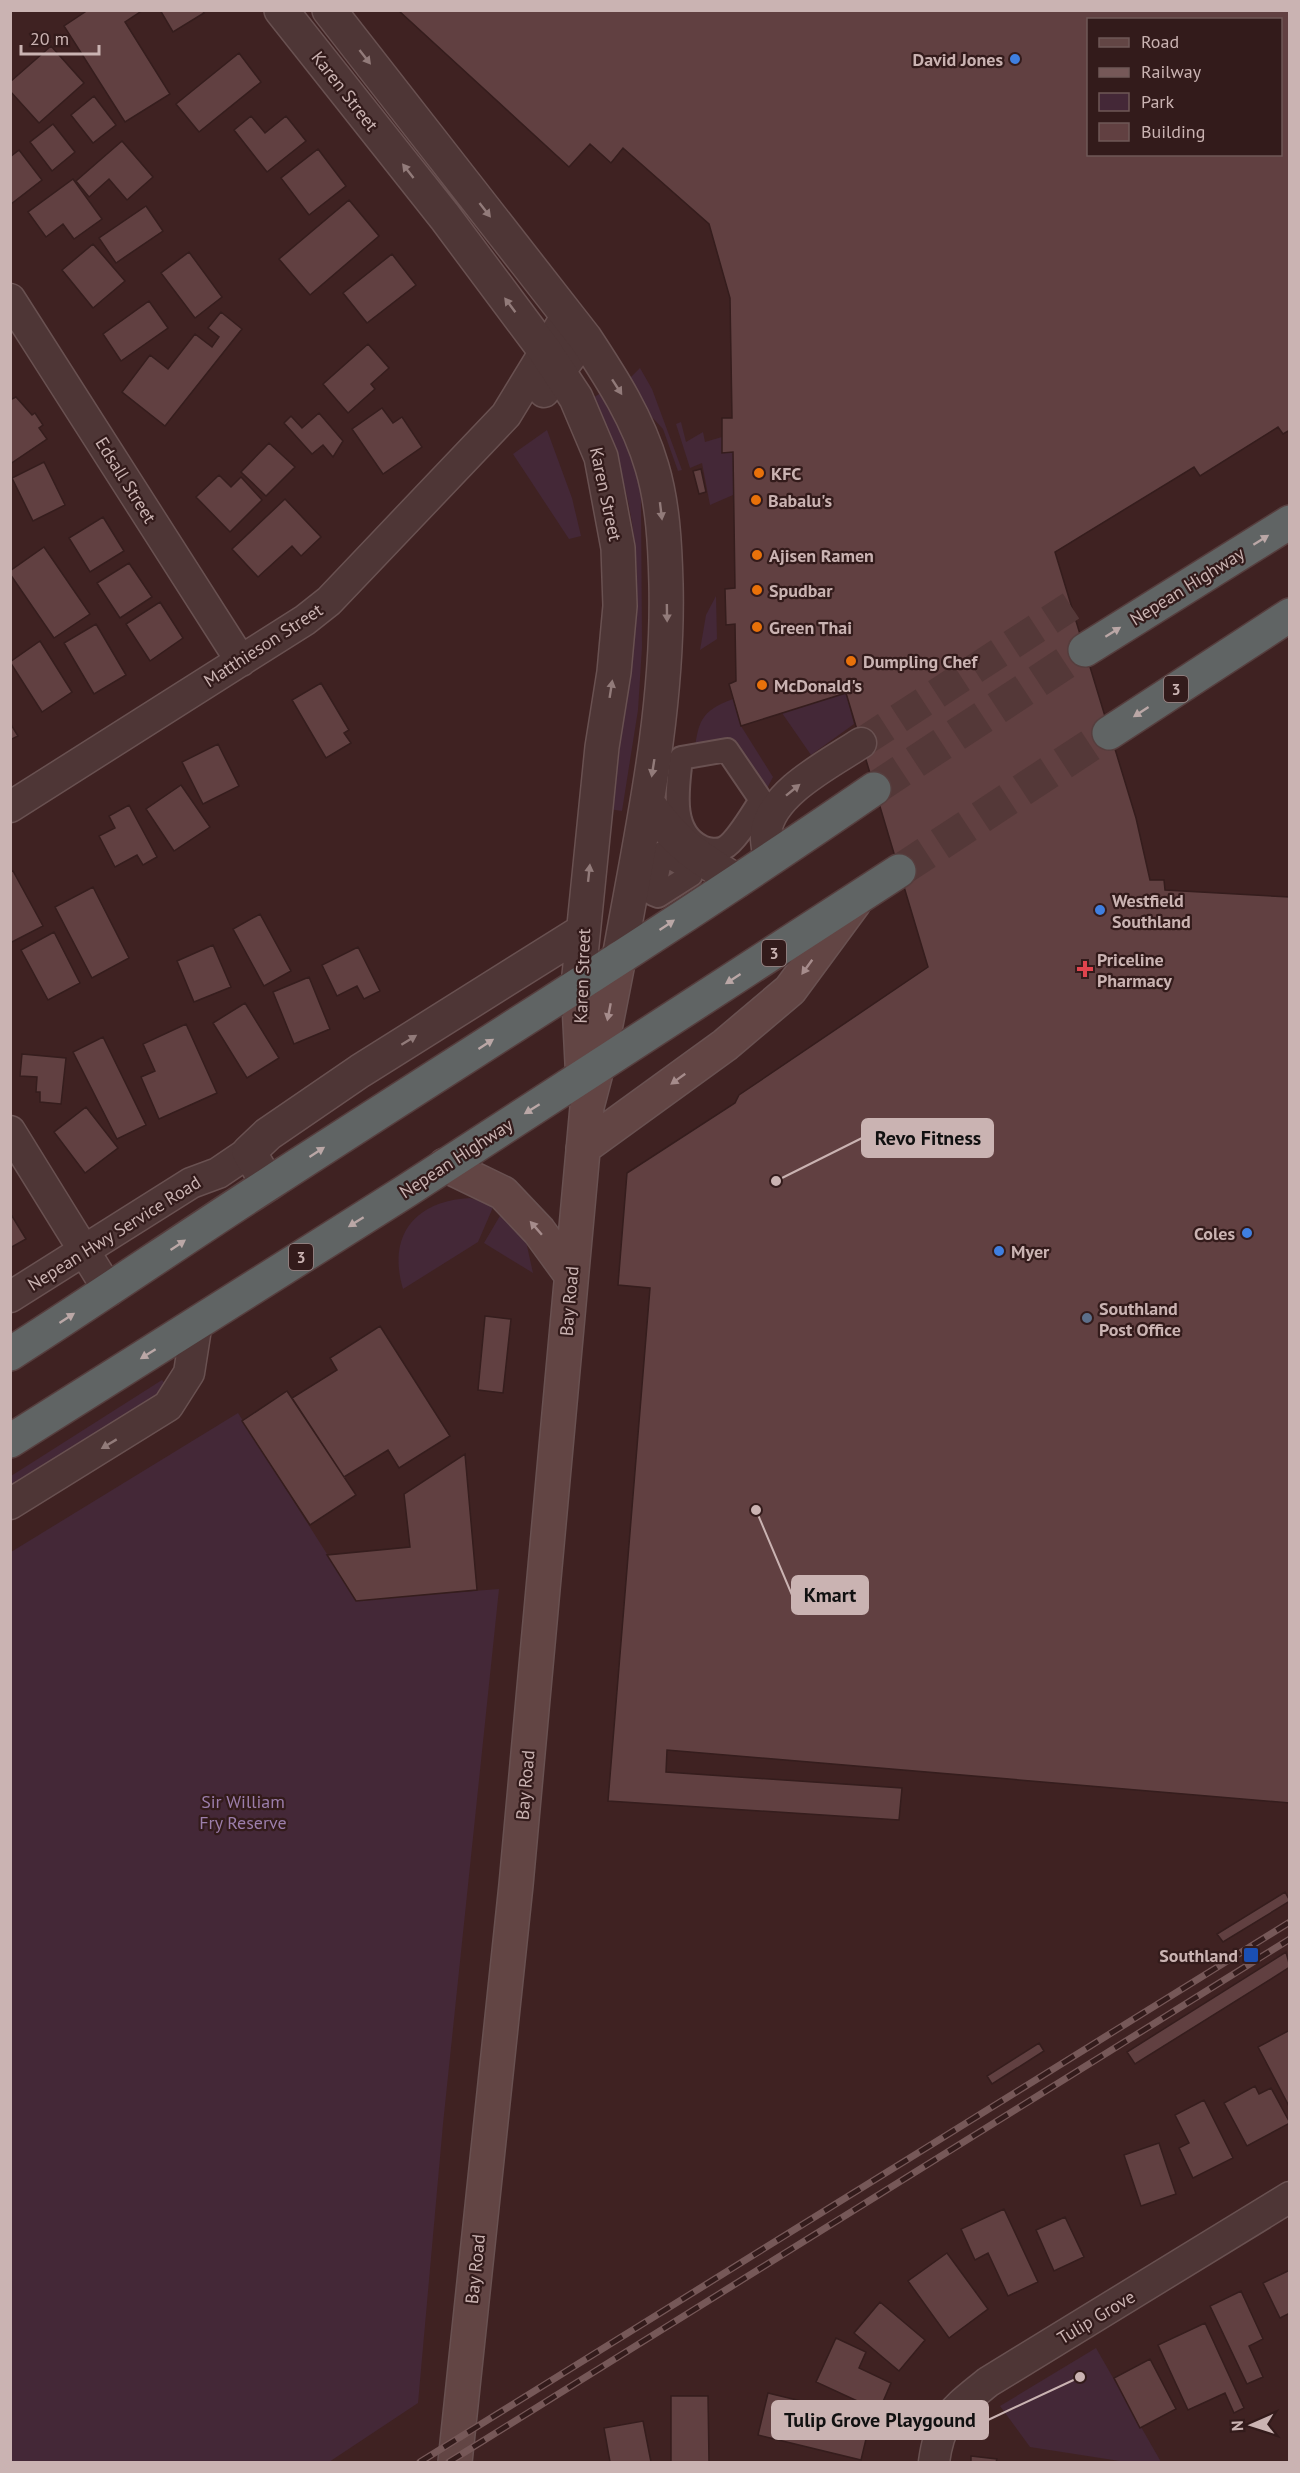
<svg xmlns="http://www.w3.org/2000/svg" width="1300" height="2473" font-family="'PT Sans',sans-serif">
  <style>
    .green { fill: #442837 }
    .building { fill: #614041; stroke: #351d1d; stroke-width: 1.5; fill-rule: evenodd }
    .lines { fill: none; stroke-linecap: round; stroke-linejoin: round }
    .minor-tunnel { stroke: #543838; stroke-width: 30; stroke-dasharray: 30 15; stroke-linecap: butt }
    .trunk-tunnel { stroke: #543838; stroke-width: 33; stroke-dasharray: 33 16; stroke-linecap: butt }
    .pedestrian-casing { stroke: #695151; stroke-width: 26 }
    .minor-casing { stroke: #695151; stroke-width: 33 }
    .tertiary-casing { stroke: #695151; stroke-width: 36 }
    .secondary-casing { stroke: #695151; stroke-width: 36 }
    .trunk-casing { stroke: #563e3e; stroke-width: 36 }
    .pedestrian { stroke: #4e3636; stroke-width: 22 }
    .minor { stroke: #4e3636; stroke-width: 30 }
    .tertiary { stroke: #4e3636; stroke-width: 33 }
    .secondary { stroke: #624544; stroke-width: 33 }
    .trunk { stroke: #606464; stroke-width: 33 }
    .rail-casing { stroke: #765858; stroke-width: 7 }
    .rail { stroke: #331b1b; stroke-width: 4.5; stroke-dasharray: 14; stroke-linecap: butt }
    .oneway { fill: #927b7a }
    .oneway2 { fill: #baa7a6 }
    .oneway3 { fill: #a68c8c }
    .shop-dot { fill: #3f7fe0; stroke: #331b1b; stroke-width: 2 }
    .food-dot { fill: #e8710a; stroke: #331b1b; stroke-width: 2 }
    .health-dot { fill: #e0444e; stroke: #331b1b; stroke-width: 2 }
    .service-dot { fill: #5c6f8a; stroke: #331b1b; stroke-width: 2 }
    .transit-dot { fill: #1a4fb4; stroke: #331b1b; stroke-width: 2 }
    .labels { text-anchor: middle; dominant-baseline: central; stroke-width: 4.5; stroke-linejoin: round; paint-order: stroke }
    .shield { fill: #331b1b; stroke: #9d8585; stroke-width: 1.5 }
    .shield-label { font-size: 16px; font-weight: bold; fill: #cab3b2 }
    .poi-label { font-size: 18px; font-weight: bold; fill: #cab3b2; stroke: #331b1b; text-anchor: start }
    .street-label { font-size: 18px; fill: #cab3b2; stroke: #331b1b }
    .park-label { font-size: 18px; fill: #9c7eab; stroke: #331b1b }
    .leader { fill: none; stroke: #cab3b2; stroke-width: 2 }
    .callout-dot { fill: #cab3b2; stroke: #331b1b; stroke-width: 2 }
    .callout { fill: #cab3b2; stroke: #cab3b2; stroke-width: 2 }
    .callout-label { font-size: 20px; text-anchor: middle; font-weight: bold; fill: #111 }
  </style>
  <rect width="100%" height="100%" fill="#3f2222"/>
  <path class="green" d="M640,368L652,389L682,470L678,471L663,429L650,415L629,379Z
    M605,391L636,466L641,497L642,647L638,710L622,811L609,809C621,721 645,625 634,537C628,488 613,441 594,397Z
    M681,422L686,442L703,432L705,442L722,437V453L733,452V495L710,505L702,463L690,468L676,424Z
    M547,430L572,498L581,536L569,539L513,454Z
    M716,596L717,639L700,650L706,615Z
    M846,693L854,724L811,755L782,713Z
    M733,699L741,726L773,777L761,800L727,750L694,756C698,722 700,711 733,699Z
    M470,1198L494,1205L478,1242L403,1289C387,1235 415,1201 470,1198Z
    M504,1209L524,1232L533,1273L484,1243Z
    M162,1380L169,1388L11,1494V1476Z
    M238,1413L356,1600L499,1589L443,2124L418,2403L329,2462H11V1552Z
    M1096,2348L1161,2462H1126L1030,2447L1000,2406Z"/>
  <path class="building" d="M88,10H143L125,22L170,94L125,122L64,26Z
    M160,10H202L204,13L173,32Z
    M398,10H1290V430L1283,434L1278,427L1200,476L1194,467L1055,552L1136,818L1150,880H1164L1165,890L1290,897V1803L667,1750L666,1772L902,1788L899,1820L608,1801L650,1288L618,1285L627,1173L735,1103L739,1095L928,967L846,693L741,726L729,684L736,681L735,624L726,625L725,589L735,588L733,452L722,453V418H732L730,298L709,224L623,148L611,163L590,144L569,167ZM1088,20H1280V154H1088Z
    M51,46L84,83L39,123L10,91V82Z
    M239,53L261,82L199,132L176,104Z
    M94,96L116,125L93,143L71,115Z
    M251,116L265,133L286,116L306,141L267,172L234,130Z
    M53,124L75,152L52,171L30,142Z
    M122,141L153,177L127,200L109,179L89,197L76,181Z
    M318,149L346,186L309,215L281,178Z
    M19,150L42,180L11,204L10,157Z
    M73,179L102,219L74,239L63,224L46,237L28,212Z
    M349,200L379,236L310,295L279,259Z
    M146,206L163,231L116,263L99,238Z
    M93,244L125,281L93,308L62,270Z
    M189,252L222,297L195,318L161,273Z
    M392,254L416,285L367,323L343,293Z
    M149,301L168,328L121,361L103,334Z
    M221,312L242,329L165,426L122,392L150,355L168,369L195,334L212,347L219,337L208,328Z
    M368,344L389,368L371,384L375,389L348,413L323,384Z
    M16,397L32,415L35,413L43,425L39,428L47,439L10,464V400Z
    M382,408L393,423L402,417L422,447L383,474L352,429Z
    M319,413L343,441L333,457L323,445L312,454L284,423L291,416L302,428Z
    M269,443L295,467L266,496L241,472Z
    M44,462L65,505L33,521L12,478Z
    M701,469L706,492L699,494L693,471Z
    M219,475L231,487L241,477L262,500L230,532L196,497Z
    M285,499L321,537L301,556L292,546L258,577L232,549Z
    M103,517L124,551L90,572L69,538Z
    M44,547L90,614L54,638L10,574V571Z
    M129,563L152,597L120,618L97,583Z
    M160,602L183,638L150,661L126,624Z
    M96,624L126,675L94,694L64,643Z
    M40,641L72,692L42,712L10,662Z
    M321,683L349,730L344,733L351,743L326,758L292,700Z
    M10,723L18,736L10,740Z
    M218,744L239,786L203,804L182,762Z
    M181,785L210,827L174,851L146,809Z
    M129,805L157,857L143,865L137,855L115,867L99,836L115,828L109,816Z
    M13,871L43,926L10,943V872Z
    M93,887L129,958L92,978L55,907Z
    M260,914L291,971L264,986L233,929Z
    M54,932L80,983L48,1000L21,950Z
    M213,945L231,987L194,1002L177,961Z
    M358,947L380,991L364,999L357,986L337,996L322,965Z
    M309,977L330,1029L294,1044L273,992Z
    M245,1003L279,1058L247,1078L213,1023Z
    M186,1024L217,1093L159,1119L141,1077L155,1071L143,1044Z
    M103,1037L146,1125L117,1139L73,1052Z
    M22,1054L66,1058L61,1104L40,1102V1092H36L37,1077L20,1076Z
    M86,1107L118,1148L85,1173L54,1132Z
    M12,1216L26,1239L10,1248V1217Z
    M485,1316L511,1319L503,1393L478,1390Z
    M380,1326L450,1436L399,1468L388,1450L344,1477L292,1398L337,1370L330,1358Z
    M287,1391L356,1495L310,1525L242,1421Z
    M465,1454L477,1590L356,1601L327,1555L410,1547L404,1494Z
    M1285,1892L1290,1901L1223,1942L1217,1934Z
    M1286,1952L1290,1967L1135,2064L1127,2052Z
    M1290,2030V2108L1258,2047Z
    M1039,2043L1044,2051L992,2084L987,2076Z
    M1255,2086L1259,2094L1271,2088L1290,2123L1247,2146L1224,2103Z
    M1204,2100L1233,2158L1193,2178L1179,2148L1189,2143L1175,2115Z
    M1159,2143L1176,2194L1141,2206L1124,2155Z
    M1004,2209L1038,2282L1008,2296L988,2253L975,2260L961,2229Z
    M1065,2217L1084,2257L1054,2271L1036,2230Z
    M947,2253L988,2309L949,2338L908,2281Z
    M1290,2270V2313L1280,2318L1263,2283Z
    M1241,2291L1263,2339L1249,2346L1263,2377L1247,2384L1210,2306Z
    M880,2302L925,2340L899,2371L854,2333Z
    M1205,2323L1244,2408L1234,2413L1225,2393L1188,2410L1158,2345Z
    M836,2338L866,2352L859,2368L891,2383L879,2411L816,2382Z
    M1150,2359L1176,2409L1140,2428L1114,2378Z
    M768,2393L871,2418L861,2460L758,2435Z
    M671,2396H708L709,2462H671Z
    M643,2421L651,2462H610L604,2428Z
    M971,2456L997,2459L996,2462H971Z"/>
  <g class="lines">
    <path class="minor-tunnel" d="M861,743L1071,606"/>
    <path class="trunk-tunnel" d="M874,789L1085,650
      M899,871L1109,733"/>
    <defs>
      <path id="pedestrian" d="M727,750L761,800C753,812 736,842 724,848C718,851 707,850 702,847C669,832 678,786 681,758Z
        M662,853L692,870L691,875L658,896L653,894Z"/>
      <path id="minor" d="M10,299L241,661
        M544,392L585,338
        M10,807L305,620L329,601L506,415L567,315
        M769,860C768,852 765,841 766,833C770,793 831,763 861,743
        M10,1131L109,1291
        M10,1297L191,1183L218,1173L249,1152
        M10,1504L168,1406L189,1373L197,1322
        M934,2462C940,2417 954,2410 988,2382L1290,2197"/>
      <path id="tertiary" d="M281,10L445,217L545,351L576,398L601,457L618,548L620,606L614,672L602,747L578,985
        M329,10L585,338C612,379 638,419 652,467C663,504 665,545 666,584C669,711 641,834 619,958
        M647,802C675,842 695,856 737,881
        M268,1184L249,1152L268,1134L360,1071L583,931"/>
      <path id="secondary" d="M578,985L583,1082
        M583,1148L725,1045L790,990L854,903
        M445,1165L503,1193L539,1231L571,1275
        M455,2462L516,1885L587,1107L598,1065L619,958"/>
      <path id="trunk" d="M1085,650L1290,522
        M1109,733L1290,615
        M10,1354C98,1298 183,1239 270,1183C472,1052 676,925 874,789
        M10,1441L406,1191L899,871"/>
    </defs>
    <use href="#pedestrian" class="pedestrian-casing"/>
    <use href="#minor" class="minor-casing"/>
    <use href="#tertiary" class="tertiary-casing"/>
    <use href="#secondary" class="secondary-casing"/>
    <use href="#trunk" class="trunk-casing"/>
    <use href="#pedestrian" class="pedestrian"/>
    <use href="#minor" class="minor"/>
    <use href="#tertiary" class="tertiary"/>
    <use href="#secondary" class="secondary"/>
    <use href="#trunk" class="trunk"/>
    <defs>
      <path id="rail" d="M420,2462L1290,1922
        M449,2462L1290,1939"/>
    </defs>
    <use href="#rail" class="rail-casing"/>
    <use href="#rail" class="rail"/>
  </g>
  <defs><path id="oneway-solid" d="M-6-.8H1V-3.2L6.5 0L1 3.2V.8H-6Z" transform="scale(1.5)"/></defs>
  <g class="oneway">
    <use href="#oneway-solid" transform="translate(365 57) rotate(52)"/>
    <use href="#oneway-solid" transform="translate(408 171) rotate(-128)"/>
    <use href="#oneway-solid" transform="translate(485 210) rotate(52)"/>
    <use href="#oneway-solid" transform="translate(510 305) rotate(-127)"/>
    <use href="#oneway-solid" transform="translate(617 387) rotate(57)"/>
    <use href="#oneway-solid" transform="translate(661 511) rotate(83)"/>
    <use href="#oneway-solid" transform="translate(667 613) rotate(89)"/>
    <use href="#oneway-solid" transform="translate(611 689) rotate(-81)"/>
    <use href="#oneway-solid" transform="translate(653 768) rotate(99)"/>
    <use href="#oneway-solid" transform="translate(793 790) rotate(-39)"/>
    <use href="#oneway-solid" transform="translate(589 873) rotate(-84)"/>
    <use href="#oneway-solid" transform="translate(409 1040) rotate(-32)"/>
    <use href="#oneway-solid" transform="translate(109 1444) rotate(149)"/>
  </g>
  <g class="oneway2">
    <use href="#oneway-solid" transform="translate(1261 540) rotate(-32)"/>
    <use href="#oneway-solid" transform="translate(1113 632) rotate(-32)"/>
    <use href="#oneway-solid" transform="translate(1141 712) rotate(147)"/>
    <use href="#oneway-solid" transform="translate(667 925) rotate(-34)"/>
    <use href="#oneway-solid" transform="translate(733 979) rotate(147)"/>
    <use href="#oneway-solid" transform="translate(486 1044) rotate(-33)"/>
    <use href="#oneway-solid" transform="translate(532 1109) rotate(148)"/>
    <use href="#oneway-solid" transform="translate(317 1152) rotate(-33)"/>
    <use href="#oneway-solid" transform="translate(356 1222) rotate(148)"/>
    <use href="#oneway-solid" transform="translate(178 1245) rotate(-34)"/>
    <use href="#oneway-solid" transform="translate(67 1318) rotate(-33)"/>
    <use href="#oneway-solid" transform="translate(148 1354) rotate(148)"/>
  </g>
  <g class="oneway3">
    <use href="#oneway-solid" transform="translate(807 967) rotate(126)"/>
    <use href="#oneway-solid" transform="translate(609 1012) rotate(101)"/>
    <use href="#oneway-solid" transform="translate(678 1079) rotate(144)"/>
    <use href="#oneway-solid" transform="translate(536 1228) rotate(-131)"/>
  </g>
  <g class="shop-dot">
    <circle cx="1015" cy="59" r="6"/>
    <circle cx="1100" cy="910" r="6"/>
    <circle cx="1247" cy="1233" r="6"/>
    <circle cx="999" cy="1251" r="6"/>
  </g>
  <g class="food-dot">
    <circle cx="759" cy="473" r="6"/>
    <circle cx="756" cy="500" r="6"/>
    <circle cx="757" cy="555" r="6"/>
    <circle cx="757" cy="590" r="6"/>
    <circle cx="757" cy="627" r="6"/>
    <circle cx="851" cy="661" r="6"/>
    <circle cx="762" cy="685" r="6"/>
  </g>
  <path class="health-dot" d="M1082 960h6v6h6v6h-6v6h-6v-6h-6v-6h6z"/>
  <circle class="service-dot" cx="1087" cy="1318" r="6"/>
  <rect class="transit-dot" x="1243" y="1947" width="16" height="16" rx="3"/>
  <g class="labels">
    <g class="shield">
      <rect x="1164" y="676" width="24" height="26" rx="4.5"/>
      <rect x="762" y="940" width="24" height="26" rx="4.5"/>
      <rect x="289" y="1244" width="24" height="26" rx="4.5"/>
    </g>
    <g class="shield-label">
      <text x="1176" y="689">3</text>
      <text x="774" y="953">3</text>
      <text x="301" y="1257">3</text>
    </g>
    <g class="poi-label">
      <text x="1003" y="59" text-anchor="end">David Jones</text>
      <text x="771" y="473">KFC</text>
      <text x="768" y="500">Babalu's</text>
      <text x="769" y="555">Ajisen Ramen</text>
      <text x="769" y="590">Spudbar</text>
      <text x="769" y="627">Green Thai</text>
      <text x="863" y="661">Dumpling Chef</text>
      <text x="774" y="685">McDonald's</text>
      <text x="1112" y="900">Westfield<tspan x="1112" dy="21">Southland</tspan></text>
      <text x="1097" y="959">Priceline<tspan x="1097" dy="21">Pharmacy</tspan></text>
      <text x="1235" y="1233" text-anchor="end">Coles</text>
      <text x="1011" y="1251">Myer</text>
      <text x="1099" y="1308">Southland<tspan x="1099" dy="21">Post Office</tspan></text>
      <text x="1238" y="1955" text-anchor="end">Southland</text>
    </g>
    <g class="street-label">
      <text transform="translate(345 91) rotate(52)">Karen Street</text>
      <text transform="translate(126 480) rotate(58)">Edsall Street</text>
      <text transform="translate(606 494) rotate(78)">Karen Street</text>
      <text transform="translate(1187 586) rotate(-32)">Nepean Highway</text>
      <text transform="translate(263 645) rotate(-33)">Matthieson Street</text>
      <text transform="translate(582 976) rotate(-88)">Karen Street</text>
      <text transform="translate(456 1158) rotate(-33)">Nepean Highway</text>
      <text transform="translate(114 1233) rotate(-32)">Nepean Hwy Service Road</text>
      <text transform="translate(569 1301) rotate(-85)">Bay Road</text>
      <text transform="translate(525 1785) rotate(-85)">Bay Road</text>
      <text transform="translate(475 2269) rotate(-84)">Bay Road</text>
      <text transform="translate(1096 2317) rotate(-31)">Tulip Grove</text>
    </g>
    <g class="park-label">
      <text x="243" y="1801">Sir William<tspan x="243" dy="21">Fry Reserve</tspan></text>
    </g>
  </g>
  <path class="leader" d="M776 1181L862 1138M756 1510L792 1595M1080 2377L988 2420"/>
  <g class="callout-dot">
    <circle cx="776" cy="1181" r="6"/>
    <circle cx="756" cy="1510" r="6"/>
    <circle cx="1080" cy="2377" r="6"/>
  </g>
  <g class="callout">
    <rect x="862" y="1119" width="131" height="38" rx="6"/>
    <rect x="792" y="1576" width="76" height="38" rx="6"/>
    <rect x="772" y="2401" width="216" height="38" rx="6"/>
  </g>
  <g class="callout-label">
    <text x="928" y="1145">Revo Fitness</text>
    <text x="830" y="1602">Kmart</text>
    <text x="880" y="2427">Tulip Grove Playgound</text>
  </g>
  <rect width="1300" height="2473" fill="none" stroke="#cab3b2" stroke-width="24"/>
  <rect x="1087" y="18" width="195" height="138" fill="#331b1b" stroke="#6f5857" stroke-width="1.5"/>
  <rect x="1099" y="38" width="30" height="9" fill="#624544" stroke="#6f5857" stroke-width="1.5"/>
  <text x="1141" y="48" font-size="18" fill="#cab3b2">Road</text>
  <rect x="1099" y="68" width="30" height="9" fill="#765858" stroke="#6f5857" stroke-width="1.5"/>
  <text x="1141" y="78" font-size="18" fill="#cab3b2">Railway</text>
  <rect x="1099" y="93" width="30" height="18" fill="#442837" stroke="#6f5857" stroke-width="1.5"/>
  <text x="1141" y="108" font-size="18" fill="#cab3b2">Park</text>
  <rect x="1099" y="123" width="30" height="18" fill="#614041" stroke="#6f5857" stroke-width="1.5"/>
  <text x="1141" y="138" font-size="18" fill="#cab3b2">Building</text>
  <g transform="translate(1252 2425) rotate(267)" stroke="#331b1b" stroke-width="4.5" paint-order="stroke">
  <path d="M0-4.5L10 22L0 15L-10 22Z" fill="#cab3b2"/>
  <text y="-9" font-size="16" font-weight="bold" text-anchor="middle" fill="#cab3b2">N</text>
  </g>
  <path d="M21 45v9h78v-9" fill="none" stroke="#cab3b2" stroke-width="3"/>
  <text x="30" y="45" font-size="18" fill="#cab3b2" stroke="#331b1b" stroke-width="4.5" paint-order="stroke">20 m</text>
</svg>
